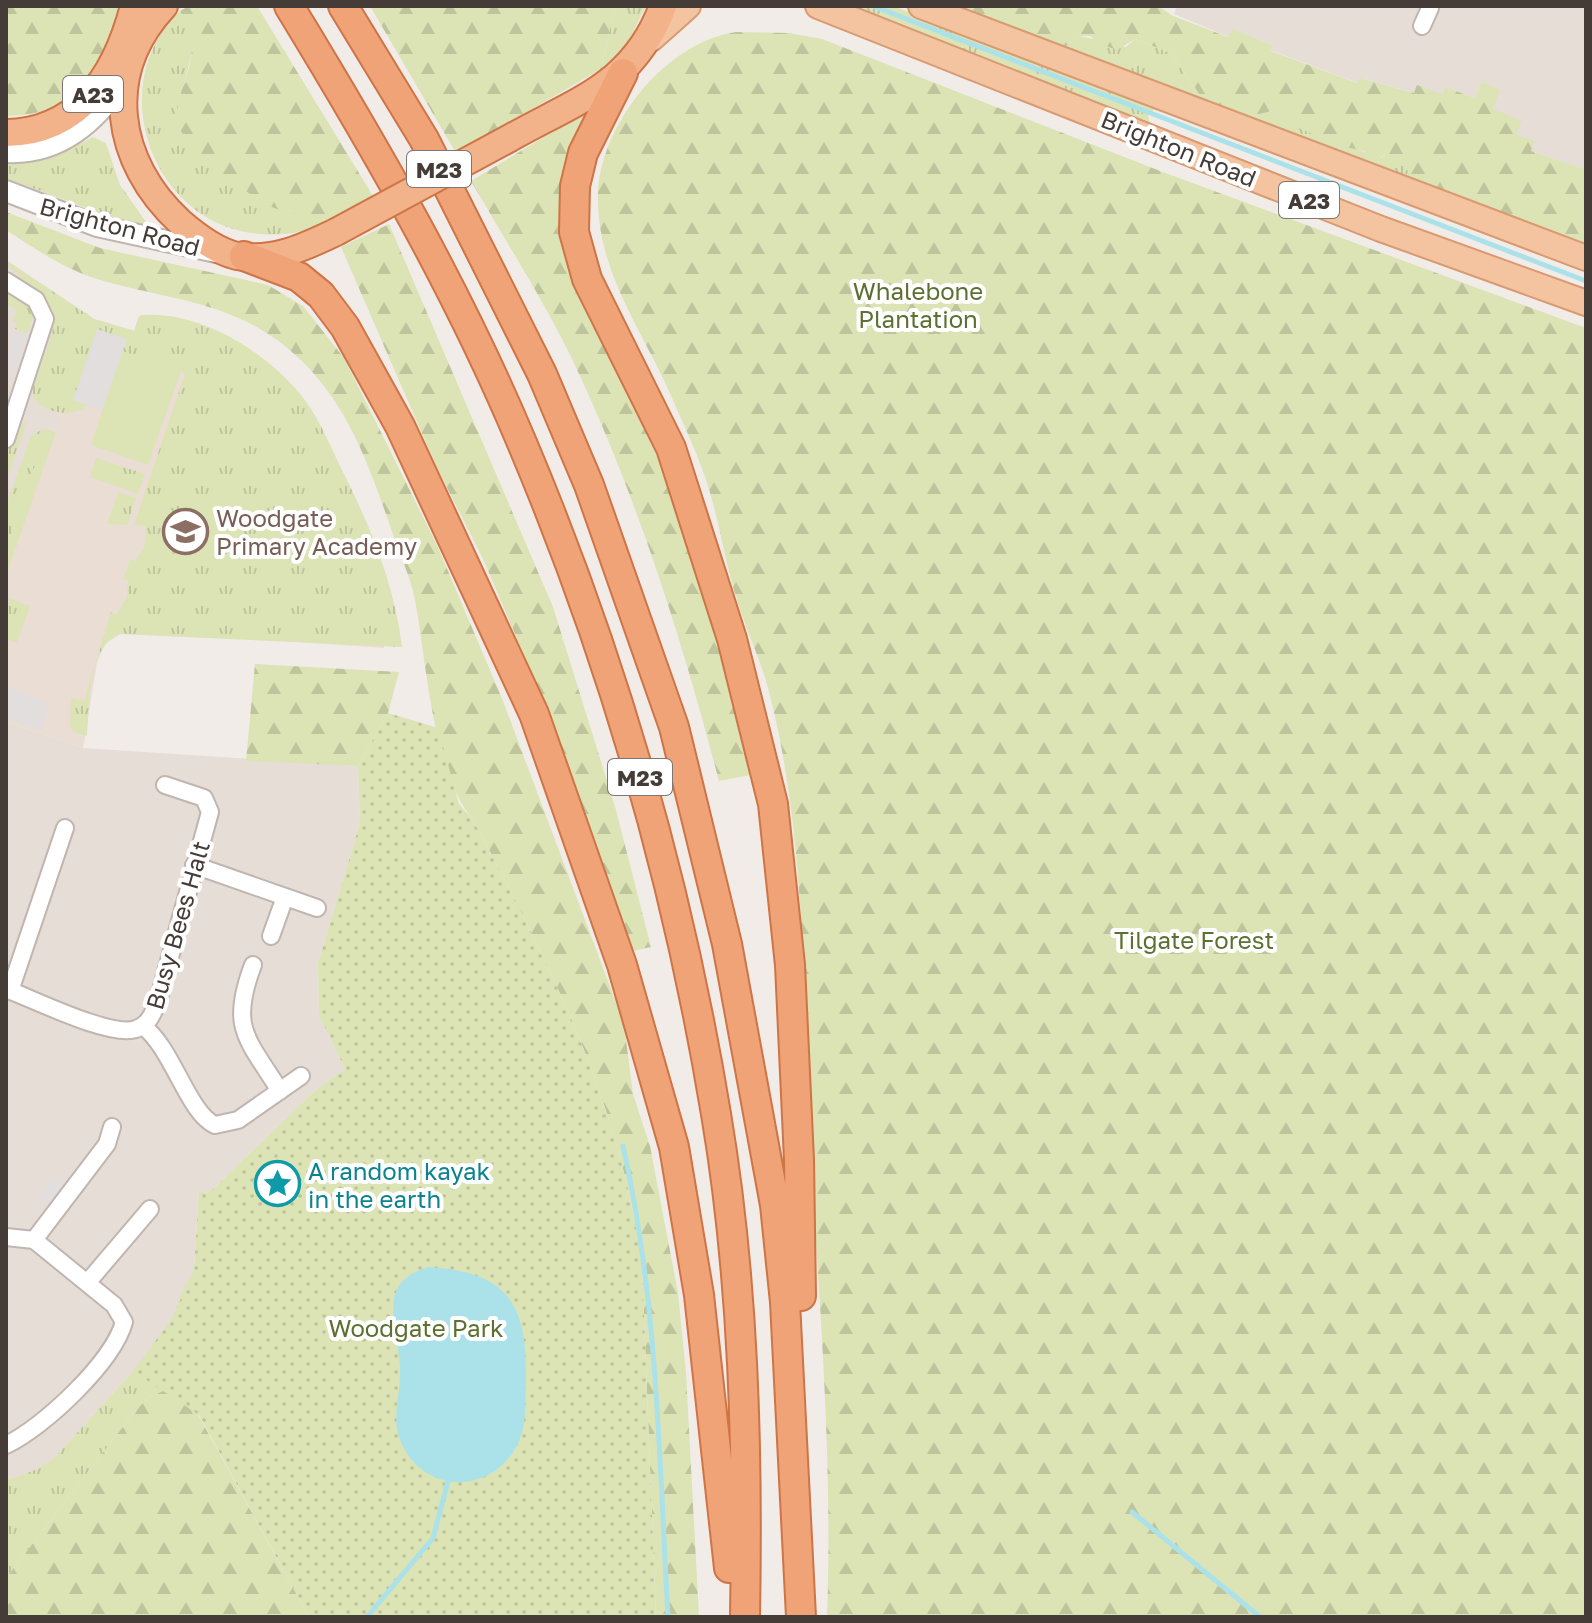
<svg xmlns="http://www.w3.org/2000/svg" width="1592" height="1623" font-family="'Golos Text',sans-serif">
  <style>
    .residential { fill: #e6ddd7 }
    .education { fill: #eaddd4 }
    .grass { fill: url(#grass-tufts) }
    .forest { fill: url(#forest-firs) }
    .park { fill: url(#park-dots) }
    .garden { fill: #dce3b5 }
    .parking { fill: #e1dedd }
    .water { fill: #abe2e9 }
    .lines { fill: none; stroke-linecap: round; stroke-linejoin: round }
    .stream { stroke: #abe2e9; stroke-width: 5 }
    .minor-casing { stroke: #c0b5af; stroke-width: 20 }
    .tertiary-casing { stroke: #c0b5af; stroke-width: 24 }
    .primary-casing { stroke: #d89a71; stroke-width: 28 }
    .trunk-casing { stroke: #ce7447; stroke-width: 30 }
    .motorway-casing { stroke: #ce7447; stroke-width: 32 }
    .minor { stroke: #fff; stroke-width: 16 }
    .tertiary { stroke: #fff; stroke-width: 20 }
    .primary { stroke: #f4c3a0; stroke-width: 24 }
    .trunk { stroke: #f2b38b; stroke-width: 26 }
    .motorway { stroke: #efa376; stroke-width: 28 }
    .trunk-bridge-casing { stroke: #ce7447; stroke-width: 30; stroke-linecap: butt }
    .trunk-bridge { stroke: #f2b38b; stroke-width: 26 }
    .labels { text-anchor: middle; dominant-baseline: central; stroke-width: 8; stroke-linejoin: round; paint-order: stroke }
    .shield { fill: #fff; stroke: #7d7674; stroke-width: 2 }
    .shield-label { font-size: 22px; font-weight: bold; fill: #453c38 }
    .street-label { font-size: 24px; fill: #453c38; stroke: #fff }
    .park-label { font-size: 24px; fill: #5c7131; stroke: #fff }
    .education-label { font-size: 24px; fill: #785e54; stroke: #fff; text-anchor: start }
    .culture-label { font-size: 24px; fill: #0d838f; stroke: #fff; text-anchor: start }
  </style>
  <defs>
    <pattern id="grass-tufts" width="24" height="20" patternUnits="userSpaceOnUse" patternTransform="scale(2)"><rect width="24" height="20" fill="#dce3b5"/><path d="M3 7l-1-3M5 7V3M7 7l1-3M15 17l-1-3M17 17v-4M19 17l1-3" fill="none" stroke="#bec49c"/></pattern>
    <pattern id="forest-firs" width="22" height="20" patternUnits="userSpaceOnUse" patternTransform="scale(2)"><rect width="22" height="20" fill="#dce3b5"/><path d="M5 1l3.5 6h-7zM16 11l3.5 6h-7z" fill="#bec49c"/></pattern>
    <pattern id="park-dots" width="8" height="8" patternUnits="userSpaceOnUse" patternTransform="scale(2)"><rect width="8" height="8" fill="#dce3b5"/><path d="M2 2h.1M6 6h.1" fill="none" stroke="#bec49c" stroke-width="1.8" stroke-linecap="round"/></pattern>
  </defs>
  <rect width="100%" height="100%" fill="#f2ece8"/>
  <path class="residential" d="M1177,6H1586V174L1583,169L1531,151L1534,141L1516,134L1492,109L1481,82L1475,98L1445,87L1442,94L1415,93L1360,78L1358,83L1270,50L1272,45L1233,30L1229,37L1174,14Z
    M6,260L94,319L6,576Z
    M6,722L83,748L358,766L360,823L318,963L319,1015L345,1069L312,1093L213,1189L207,1193L199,1191L194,1269L173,1319L133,1371L56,1456L40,1468L6,1480Z"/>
  <path class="education" d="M94,319L192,347L381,628L384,648L168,633L120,634L105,644L97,663L83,748L6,722V576Z"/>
  <path class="grass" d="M615,6H646L625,48L601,69Z
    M845,6H893L1157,106L1148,116L1150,124Z
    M180,11L191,29L194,44L180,100L197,151L266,204L326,220C306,233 285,236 261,234C151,226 102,84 180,11Z
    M1080,36L1126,47L1135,39L1171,53L1204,101L1062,49Z
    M1272,111L1301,128L1381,158L1387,153L1402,158L1413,182L1247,117Z
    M93,137L106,143L120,185L146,222L142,229L6,178V165L45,160Z
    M6,260L94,319L134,331L139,316L142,315C201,311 265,351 301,395C317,415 328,440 339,464C369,523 394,581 402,647L120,634C87,646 90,707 87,736L73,732L70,724L71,698L84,701L111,612L116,615L127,597L128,580L123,579L130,559L134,561L144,549L146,526L134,525L185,373L122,351L126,339L73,400L86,405C77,419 37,413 33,395C31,388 36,378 39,371C55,322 68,312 20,281L18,273L6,265Z
    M9,291L28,305L33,315L28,333L15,329L17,323L13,321L17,309L6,305Z
    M27,421L6,482V459L17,426Z
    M43,429L41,456L26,486L6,560V506L31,436Z
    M96,458L145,474L138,494L90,477Z
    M118,492L136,498L127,525L107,524Z
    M9,598L30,606L17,643L6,639Z
    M188,1277L168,1389L149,1397L136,1410L6,1578V1480L40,1468L56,1456L133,1371L172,1319Z"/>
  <path class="forest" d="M6,6H118C104,73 80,115 6,116Z
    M189,6H257L373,196L326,220C307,216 284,214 266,204C243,191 180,145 176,119C180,76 207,53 180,11Z
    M370,6H615L601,69L456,153Z
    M952,6H1158L1173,16L1228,37L1232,29L1272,45L1271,51L1357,83L1360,78L1414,93L1417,85L1442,94L1445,87L1475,98L1481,82L1500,90L1493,109L1522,121L1516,134L1535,141L1531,151L1584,169L1586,247L1413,182L1401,158L1387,153L1377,160L1364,151L1341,146L1301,129L1272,111L1247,117L1204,101L1171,53L1135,39L1117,50L1095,42L1091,36H1080L1062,49Z
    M736,32L789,33L822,39L1168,174L1586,328V1617H827C833,1458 819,1301 810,1143C802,992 807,835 768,688C760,658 746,630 737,600C724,560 719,517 705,477C697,453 686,430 676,407C648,338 600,280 598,203C595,130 664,42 736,32Z
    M592,108L566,176L664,466L726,664L751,775L719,781C682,639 636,494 573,361C543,299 505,240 471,181Z
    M6,212L100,248L268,285L303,306L344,358L437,545L503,701L624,1024L633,1094L650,1146L678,1293L686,1373L699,1617H656L642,1267C622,1107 549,961 473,820C432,770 427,664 415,600C411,579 401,557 394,537C370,469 349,402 293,353C231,298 165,301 91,277C62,267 32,247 6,230Z
    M389,224L553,607L616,810L651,947L633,951L556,730L483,559L437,468L341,247Z
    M255,664L399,672L388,713L358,766L246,761Z
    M168,1389L195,1409L309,1617H6V1578L136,1410L149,1397Z"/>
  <path class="park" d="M388,713L438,728L459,804L473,820C549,961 622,1107 642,1267L656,1617H309L199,1415L133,1371L172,1319L194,1269L199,1191L207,1193L213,1189L312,1093L345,1069L319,1015L318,963L360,823L358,766Z"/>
  <path class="garden" d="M122,351L181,371L148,465L91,445Z
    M43,429L56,432L6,576C6,559 20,498 27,483C36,463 43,452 43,429Z"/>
  <path class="parking" d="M97,329L127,339L102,410L73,400Z
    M14,332L27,336L16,366L6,363Z
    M6,687L50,704L41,730L6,717Z
    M56,1176L65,1184L49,1204L40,1196Z"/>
  <path class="water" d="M428,1267C510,1272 527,1305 526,1381C525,1401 527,1423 519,1441C495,1497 419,1496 399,1437C392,1416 401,1392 400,1370C400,1346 388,1316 396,1292C401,1278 415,1271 428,1267Z"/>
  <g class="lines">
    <path class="stream" d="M873,6L1586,281
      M623,1146C658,1301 659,1459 668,1617
      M1132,1512L1260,1617
      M367,1617L433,1538L448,1481"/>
    <defs>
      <path id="minor" d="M1422,26L1430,8
        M6,281L36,300L45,319L6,439
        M194,865L317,908
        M271,936L285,897
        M253,965C229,1028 247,1038 280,1091
        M6,989C33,999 111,1038 136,1029C149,1025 153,1013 158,1001L210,812L204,798L165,785
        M10,991L65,828
        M143,1026C173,1049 188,1113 215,1125L238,1120L301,1076
        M6,1237L34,1240L114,1305L124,1322C113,1362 44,1427 6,1445
        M34,1240L107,1144L112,1127
        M87,1283L150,1209"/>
      <path id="tertiary" d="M6,152C61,155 95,121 125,81
        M6,191L97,226L216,252"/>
      <path id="primary" d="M818,6L1381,229L1586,303
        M921,6L1586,258
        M651,39L688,6"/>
      <path id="trunk" d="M164,6C101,74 115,162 180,222C196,236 216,251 237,256C273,262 305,247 336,232
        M6,133C81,132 117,72 134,6
        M510,138C577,100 634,85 663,6"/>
      <path id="motorway" d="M289,6C375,147 458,290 522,443C613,658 678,884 716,1114C744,1280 748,1450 745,1617
        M343,6L424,139L542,374L589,485L674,727L727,944L775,1205L785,1302L801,1617
        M623,73L583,153L575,186L574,232L587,279L671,448L732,639L773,804L790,965L799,1160L801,1296
        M244,256L299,277L321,295L345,327L400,426L534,714L622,965L674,1147L699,1295L729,1568"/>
    </defs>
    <use href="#minor" class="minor-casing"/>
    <use href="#tertiary" class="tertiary-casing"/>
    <use href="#primary" class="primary-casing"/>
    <use href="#trunk" class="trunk-casing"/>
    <use href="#motorway" class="motorway-casing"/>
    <use href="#minor" class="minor"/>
    <use href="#tertiary" class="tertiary"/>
    <use href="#primary" class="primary"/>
    <use href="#trunk" class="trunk"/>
    <use href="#motorway" class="motorway"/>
    <defs>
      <path id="trunk-bridge" d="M336,232L510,138"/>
    </defs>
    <use href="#trunk-bridge" class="trunk-bridge-casing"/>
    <use href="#trunk-bridge" class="trunk-bridge"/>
  </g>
  <defs>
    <symbol id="school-ring" viewBox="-11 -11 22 22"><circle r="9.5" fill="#fff" stroke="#8d6e63" stroke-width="1.5"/><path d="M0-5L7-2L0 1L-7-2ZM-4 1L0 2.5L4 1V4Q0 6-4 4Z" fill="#8d6e63"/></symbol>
    <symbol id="sight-ring" viewBox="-11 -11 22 22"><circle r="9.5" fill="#fff" stroke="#0f9aa8" stroke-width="1.5"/><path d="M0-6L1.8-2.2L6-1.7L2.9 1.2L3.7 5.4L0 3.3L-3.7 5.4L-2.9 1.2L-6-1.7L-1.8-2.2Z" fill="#0f9aa8"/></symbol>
  </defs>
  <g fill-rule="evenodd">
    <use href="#school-ring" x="160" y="506" width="51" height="51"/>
    <use href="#sight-ring" x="252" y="1158" width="51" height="51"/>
  </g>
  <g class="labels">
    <g class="shield">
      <rect x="63" y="76" width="60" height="36" rx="6"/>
      <rect x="407" y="151" width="64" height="36" rx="6"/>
      <rect x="1279" y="182" width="60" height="36" rx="6"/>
      <rect x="608" y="759" width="64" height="36" rx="6"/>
    </g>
    <g class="shield-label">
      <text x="93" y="94">A23</text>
      <text x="439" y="169">M23</text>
      <text x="1309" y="200">A23</text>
      <text x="640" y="777">M23</text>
    </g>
    <g class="street-label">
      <text transform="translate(1179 148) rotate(22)">Brighton Road</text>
      <text transform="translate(120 226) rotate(15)">Brighton Road</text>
      <text transform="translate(177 925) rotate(-74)">Busy Bees Halt</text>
    </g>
    <g class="park-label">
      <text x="918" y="290">Whalebone<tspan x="918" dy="28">Plantation</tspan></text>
      <text x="1194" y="939">Tilgate Forest</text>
      <text x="416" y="1327">Woodgate Park</text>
    </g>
    <g class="education-label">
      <text x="216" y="517">Woodgate<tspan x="216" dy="28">Primary Academy</tspan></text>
    </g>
    <g class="culture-label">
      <text x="308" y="1170">A random kayak<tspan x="308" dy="28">in the earth</tspan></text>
    </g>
  </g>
  <rect width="1592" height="1623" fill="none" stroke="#453c38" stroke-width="16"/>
</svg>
